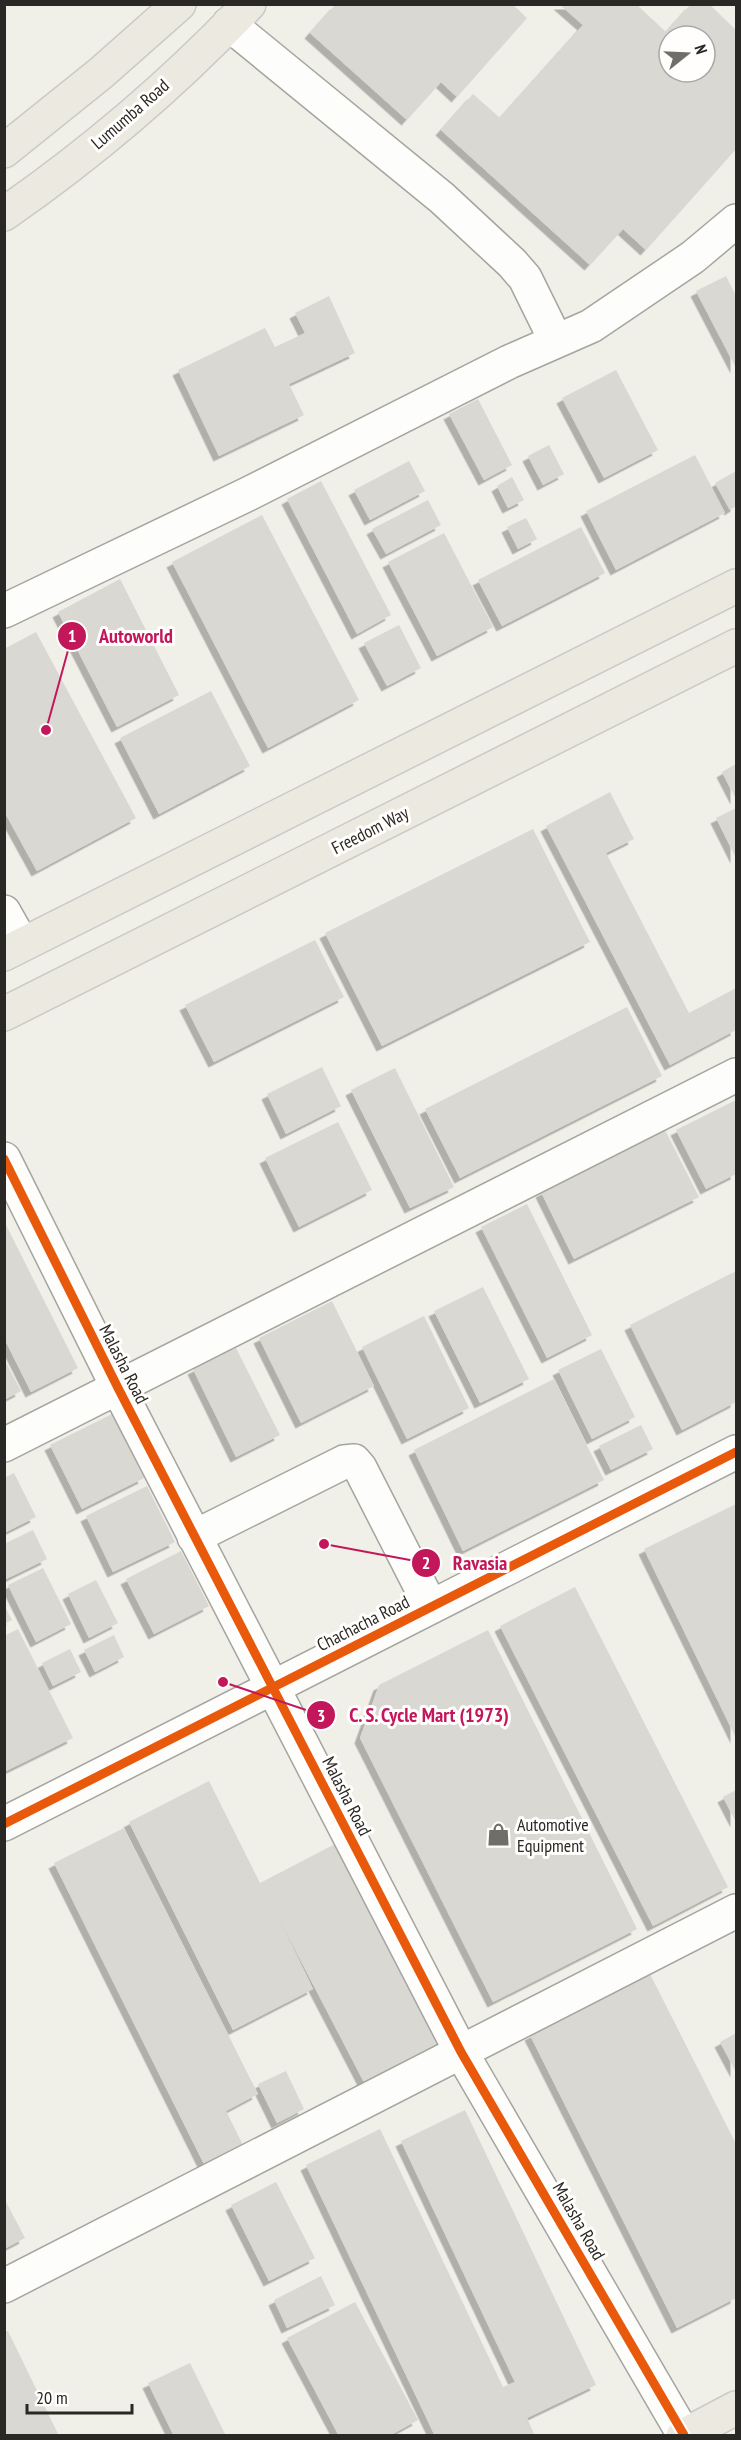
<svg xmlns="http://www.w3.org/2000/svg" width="741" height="2440" font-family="'PT Sans Narrow',sans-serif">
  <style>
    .building { fill: #d9d8d3; fill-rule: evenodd; filter: url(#shadow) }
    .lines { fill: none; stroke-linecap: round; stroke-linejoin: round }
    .minor-casing { stroke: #a5a49e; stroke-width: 36 }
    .major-casing { stroke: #cacac7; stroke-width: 36 }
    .minor { stroke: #fdfdfc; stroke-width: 33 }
    .major { stroke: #eceae0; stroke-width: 33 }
    .cycleway-casing { stroke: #fffefc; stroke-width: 13 }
    .cycleway { stroke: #e8590c; stroke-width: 9 }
    .labels { text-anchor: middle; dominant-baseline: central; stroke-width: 6; stroke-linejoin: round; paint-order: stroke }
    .street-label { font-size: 18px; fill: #292824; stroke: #fffefc }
    .poi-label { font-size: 18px; fill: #292824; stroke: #fffefc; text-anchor: start }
    .leader { fill: none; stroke: #c2185b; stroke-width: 2 }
    .callout-dot { fill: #c2185b; stroke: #fffefc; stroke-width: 2 }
    .mark-label { font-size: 18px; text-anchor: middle; font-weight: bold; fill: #fff }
    .callout-label { font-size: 20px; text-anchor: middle; font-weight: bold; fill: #c2185b; stroke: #fffefc; stroke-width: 6; stroke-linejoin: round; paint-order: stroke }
  </style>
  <defs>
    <filter id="shadow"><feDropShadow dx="-5.5" dy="5.5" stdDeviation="0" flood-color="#0004"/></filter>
  </defs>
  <rect width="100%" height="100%" fill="#f0efe8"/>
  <path class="building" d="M336,4H512L527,18L457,97L441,82L407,120L310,33Z
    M559,4H636L666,32L691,4H709L736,30V149L646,250L623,229L590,265L441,130L473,94L500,118L583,25ZM669,36H705V72H669Z
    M726,276L736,296V368L696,291Z
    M329,296L355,353L289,384L304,415L219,456L178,370L265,328L275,347L305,333L295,313Z
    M616,370L658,450L604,478L562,398Z
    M478,399L512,465L484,480L449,414Z
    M549,445L564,474L543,485L528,456Z
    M695,455L725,513L616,570L586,511Z
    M409,461L425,491L370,520L354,490Z
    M736,471V506L730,510L715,483Z
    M512,477L524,500L508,508L497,486Z
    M321,481L391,615L357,634L287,499Z
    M428,500L441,525L386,554L372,529Z
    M262,515L359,700L268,748L172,562Z
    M526,518L537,539L518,549L507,527Z
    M581,527L605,573L502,626L478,580Z
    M444,533L493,627L437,656L388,562Z
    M120,579L179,695L117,727L58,612Z
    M399,625L421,668L387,686L364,643Z
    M36,632L136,818L37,871L4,811V649Z
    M211,691L250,766L159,814L120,738Z
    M736,764V799L722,772Z
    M610,792L634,839L606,853L689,1013L736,988V1030L670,1065L546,826Z
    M736,808V858L716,818Z
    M533,829L590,942L382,1046L325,933Z
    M315,940L344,997L214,1062L185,1005Z
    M627,1007L662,1076L460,1178L425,1109Z
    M322,1067L341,1106L286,1134L267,1094Z
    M395,1068L454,1187L410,1208L351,1090Z
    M736,1100V1174L706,1189L676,1130Z
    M338,1122L372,1190L299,1227L265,1158Z
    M665,1130L699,1197L574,1259L541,1192Z
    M527,1204L592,1335L547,1358L481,1227Z
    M4,1221L78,1368L31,1392L4,1338Z
    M736,1271V1402L682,1430L630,1325Z
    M483,1287L529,1379L480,1403L434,1311Z
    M332,1301L374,1386L301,1423L259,1338Z
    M424,1316L469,1408L407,1439L362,1347Z
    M236,1348L280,1435L236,1457L193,1369Z
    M601,1349L635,1417L592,1439L558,1370Z
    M4,1359L21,1391L4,1400Z
    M554,1379L604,1480L463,1551L414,1450Z
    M112,1414L144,1478L82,1509L50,1445Z
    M641,1425L653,1449L611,1470L599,1446Z
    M14,1473L36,1517L4,1533V1478Z
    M147,1486L175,1542L113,1572L86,1516Z
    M736,1504V1738L644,1549Z
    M33,1530L47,1559L4,1580V1544Z
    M181,1551L209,1606L154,1634L126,1579Z
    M43,1568L71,1624L36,1642L8,1585Z
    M96,1580L118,1623L89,1638L68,1594Z
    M575,1587L728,1887L653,1926L500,1626Z
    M4,1605L12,1620L4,1624Z
    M18,1629L73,1738L4,1772V1636Z
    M488,1630L637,1929L493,2002L360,1738L379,1685Z
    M114,1635L124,1657L95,1672L84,1650Z
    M70,1649L81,1672L53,1686L42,1663Z
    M209,1781L260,1883L337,1843L443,2046L366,2086L277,1915L313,1989L233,2030L129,1822Z
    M736,1790V1822L723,1797Z
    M124,1828L258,2094L226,2111L246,2151L207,2170L54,1863Z
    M650,1974L735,2142L736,2141V2298L677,2328L530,2035Z
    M736,2033V2072L720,2042Z
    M286,2071L304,2109L277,2123L258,2084Z
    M465,2110L596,2385L527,2418L535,2436H435L306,2165L380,2129L503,2387L515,2382L401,2141Z
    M276,2182L315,2258L269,2281L231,2205Z
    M4,2198L25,2238L4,2249Z
    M321,2276L335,2305L287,2328L274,2300Z
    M355,2302L418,2420L389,2436H339L287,2338Z
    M8,2331L59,2436L4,2434V2332Z
    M190,2363L226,2436H174L148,2383Z"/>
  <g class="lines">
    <defs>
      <path id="minor" d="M229,24L442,198L512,263L525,278L556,341
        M4,611L248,494L509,362L591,326L693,257L736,221
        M4,912L22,944
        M4,1159L118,1388L461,2052L684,2435
        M4,1445L736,1075
        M194,1537L344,1462L354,1461L360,1468L431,1607
        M4,1824L736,1452
        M4,2286L736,1911"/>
      <path id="major" d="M4,151L101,73L179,4
        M4,214C92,153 175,82 249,4
        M4,954L736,586
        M4,1014L736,646
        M683,2436L736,2408"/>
    </defs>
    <use href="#minor" class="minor-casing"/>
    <use href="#major" class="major-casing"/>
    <use href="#minor" class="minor"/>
    <use href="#major" class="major"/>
    <defs>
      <path id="cycleway" d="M4,1159L118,1388L461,2052L684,2435
        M4,1824L736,1452"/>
    </defs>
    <use href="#cycleway" class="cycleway-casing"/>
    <use href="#cycleway" class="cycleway"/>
  </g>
  <defs>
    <symbol id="shop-bare" viewBox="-9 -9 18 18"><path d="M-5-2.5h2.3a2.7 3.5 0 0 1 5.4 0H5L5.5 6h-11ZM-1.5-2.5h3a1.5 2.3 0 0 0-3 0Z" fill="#6f6e69" stroke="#fffefc" stroke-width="2.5" paint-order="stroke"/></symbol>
  </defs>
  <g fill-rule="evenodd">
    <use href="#shop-bare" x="482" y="1818" width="33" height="33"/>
  </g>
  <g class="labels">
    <g class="street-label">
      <text transform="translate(130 114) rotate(-41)">Lumumba Road</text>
      <text transform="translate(370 830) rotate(-27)">Freedom Way</text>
      <text transform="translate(124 1364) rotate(63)">Malasha Road</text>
      <text transform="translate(363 1623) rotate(-27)">Chachacha Road</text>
      <text transform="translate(347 1796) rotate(63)">Malasha Road</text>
      <text transform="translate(579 2221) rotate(60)">Malasha Road</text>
    </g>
    <g class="poi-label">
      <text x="517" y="1824">Automotive<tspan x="517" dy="21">Equipment</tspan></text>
    </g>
  </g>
  <path class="leader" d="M46 730L72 636M324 1544L426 1563M223 1682L321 1715"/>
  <g class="callout-dot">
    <circle cx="46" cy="730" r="6"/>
    <circle cx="324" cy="1544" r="6"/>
    <circle cx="223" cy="1682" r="6"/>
    <circle cx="72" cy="636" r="15"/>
    <circle cx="426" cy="1563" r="15"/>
    <circle cx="321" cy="1715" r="15"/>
  </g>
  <g class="mark-label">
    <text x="72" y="642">1</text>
    <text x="426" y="1569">2</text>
    <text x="321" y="1722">3</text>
  </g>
  <g class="callout-label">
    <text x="136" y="643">Autoworld</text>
    <text x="480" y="1570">Ravasia</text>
    <text x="429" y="1722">C. S. Cycle Mart (1973)</text>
  </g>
  <rect width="741" height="2440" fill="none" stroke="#292824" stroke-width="12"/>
  <g transform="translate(687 54) rotate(72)"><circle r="28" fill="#fffefc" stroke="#a9a8a6" stroke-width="1.5"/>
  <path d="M0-4.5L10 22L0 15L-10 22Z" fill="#6f6e69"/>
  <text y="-9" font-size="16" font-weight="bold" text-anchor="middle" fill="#292824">N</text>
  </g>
  <path d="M27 2404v9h105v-9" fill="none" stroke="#292824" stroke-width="3"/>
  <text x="36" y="2404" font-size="18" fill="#292824" stroke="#fffefc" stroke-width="4.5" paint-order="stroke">20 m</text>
</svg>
